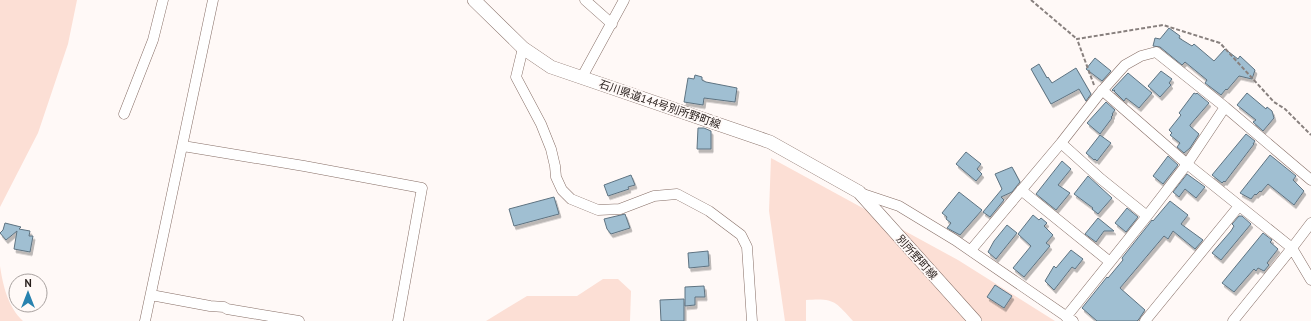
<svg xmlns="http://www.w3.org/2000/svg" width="1311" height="321" font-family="'PT Sans','Noto Sans JP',sans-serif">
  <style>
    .green { fill: #fcdfd5 }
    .building { fill: #a0bfd2; stroke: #5e7381; filter: url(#shadow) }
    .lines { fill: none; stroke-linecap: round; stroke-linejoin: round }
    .minor-casing { stroke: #866e66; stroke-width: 11 }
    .major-casing { stroke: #866e66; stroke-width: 14 }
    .path { stroke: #88807e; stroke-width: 2; stroke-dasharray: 4 2; stroke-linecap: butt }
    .minor { stroke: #fff; stroke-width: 10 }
    .major { stroke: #fff; stroke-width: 13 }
    .labels { text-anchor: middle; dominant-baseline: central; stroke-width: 3.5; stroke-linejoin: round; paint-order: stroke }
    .street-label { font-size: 11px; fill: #261d1a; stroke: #fff9f7 }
  </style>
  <defs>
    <filter id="shadow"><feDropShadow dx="2" dy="3.5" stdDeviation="0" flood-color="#0004"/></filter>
  </defs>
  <rect width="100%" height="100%" fill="#fff9f7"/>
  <path class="green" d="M0,0H77L68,44L38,133L0,207Z
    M771,158L958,260L1055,321H853C835,301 834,298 806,300V321H785L769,211Z
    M0,266C3,286 8,307 23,321H0Z
    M603,279H618L631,291L630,321H486L527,296H577Z"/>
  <path class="building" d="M1169,28L1180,36L1179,38L1192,46L1194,44L1214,61L1225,49L1238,59L1240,56L1255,70L1252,79L1239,76L1227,90L1226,89L1221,95L1205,83L1207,80L1185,62L1182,65L1160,47L1153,46L1155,38L1160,39Z
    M1095,58L1111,71L1102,81L1086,69Z
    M1039,64L1047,78L1048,77L1052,83L1076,68L1091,94L1086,101L1079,89L1051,104L1031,69Z
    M1161,71L1172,79L1169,83L1171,85L1160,97L1148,86Z
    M1128,73L1152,93L1139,108L1126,98L1124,101L1114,91L1115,90L1113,91L1112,90Z
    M695,75L702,77V80L706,82L737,88L735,102L704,98L703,105L684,102L688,78L694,79Z
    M1194,93L1196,94L1197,93L1209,103L1190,125V126L1199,134L1190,148L1184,153L1177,147L1180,143L1170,135L1172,133L1169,130L1181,115L1179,113Z
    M1247,93L1266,109L1267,107L1272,111L1274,118L1263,131L1253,122L1256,120L1237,105Z
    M1106,102L1115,110L1112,114L1113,115L1111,117L1112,118L1100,134L1087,123Z
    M698,128H704L711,131V149H697Z
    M1246,134L1255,141L1253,144H1254L1225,182L1224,181L1222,183L1212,175Z
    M1100,135L1111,143L1097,161L1095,159L1094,160L1086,153Z
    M966,152L981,164L977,169L982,174L976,181L956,164Z
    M1270,155L1296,176L1293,180L1304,191L1294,205L1268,184L1261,192L1260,191L1256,195L1255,194L1251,199L1240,193Z
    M1168,156L1178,165L1163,184L1153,176Z
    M1062,161L1071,169L1058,185L1070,193L1056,210L1036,194Z
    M1012,167L1020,182L1012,192L1001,197L1004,200L990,217L983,212L1002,189L995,174Z
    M1187,174L1205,187L1196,198L1185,189L1179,197L1173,192Z
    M631,175L635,185L628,187L629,189L608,196L604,185Z
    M1088,176L1112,198L1098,214L1092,209L1093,208L1074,194Z
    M959,192L982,210L960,235L947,228L951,223L946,219L947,217L942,213Z
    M554,197L559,214L514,226L509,209Z
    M1170,201L1188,215L1181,224L1203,240L1195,249L1173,231L1168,239L1164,236L1120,288L1145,310L1139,319L1137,321H1097L1082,308L1107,277L1108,278L1123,260L1122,258L1149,224L1152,220L1153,221Z
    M1127,208L1138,217L1126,232L1115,223Z
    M625,214L630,228L611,234L607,229L604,219Z
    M1033,215L1039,220L1041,218L1047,223L1044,226L1053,235L1046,243L1050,246L1024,277L1013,268L1031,246L1018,234Z
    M1242,216L1251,224L1221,260L1212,253L1231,231L1234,226L1232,224L1239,216Z
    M1098,218L1114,231H1104L1096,242L1085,234Z
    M5,223L21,227L19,229L30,231L29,236H33L30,252L14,249L17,231L6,240L0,233L3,230Z
    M1007,225L1017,233L996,259L988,252L994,241Z
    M1263,233L1272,240L1270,242L1278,249L1267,263L1269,265L1264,271L1258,268L1256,271L1254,269L1234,292L1222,283Z
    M1071,250L1083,259L1075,269L1072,267L1054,290L1045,281L1054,266L1056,268Z
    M708,251L709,266L689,268L688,253Z
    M995,285L1012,296L1004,308L987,297Z
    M704,286L705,297H695V305L685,306V287Z
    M684,299V321H661L660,300Z"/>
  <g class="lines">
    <defs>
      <path id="minor" d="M585,0L612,24
        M523,48L516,77L541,124L551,149L555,166L556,177L562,190L571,199L598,210L620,209L654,196L677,194L709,211L741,235L747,247L752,321
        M582,77L624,0
        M1102,90L1187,164L1292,248L1311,280
        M124,114L153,40L163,0
        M1061,143L1101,179L1147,216
        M183,146L304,166L422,188L398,321
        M1021,190L1110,262
        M860,193L899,206L955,240L1073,321
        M971,250L1061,143L1100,93L1125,65L1141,56L1156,52L1225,107L1311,180
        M151,295L210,306L224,307L227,309L299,321
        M1066,317L1147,216L1187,164L1225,107
        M145,321L213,0
        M1145,321L1239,206
        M1233,321L1292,248L1311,223"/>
      <path id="major" d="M474,0L523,48L551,67L770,142L859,192L975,321"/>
    </defs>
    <use href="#minor" class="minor-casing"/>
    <use href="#major" class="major-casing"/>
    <path class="path" d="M1031,0L1077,39
      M1094,85L1077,39L1163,25L1220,43L1274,102L1285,109L1311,135"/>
    <use href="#minor" class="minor"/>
    <use href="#major" class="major"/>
  </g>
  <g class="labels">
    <g class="street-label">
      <text transform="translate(660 104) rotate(19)">石川県道144号別所野町線</text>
      <text transform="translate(917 257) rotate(48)">別所野町線</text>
    </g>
  </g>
  <g transform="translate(28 293)"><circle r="19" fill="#fff9f7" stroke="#a8a19f"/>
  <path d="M0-3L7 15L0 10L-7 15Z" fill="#2882af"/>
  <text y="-6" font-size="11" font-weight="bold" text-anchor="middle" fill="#261d1a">N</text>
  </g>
</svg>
